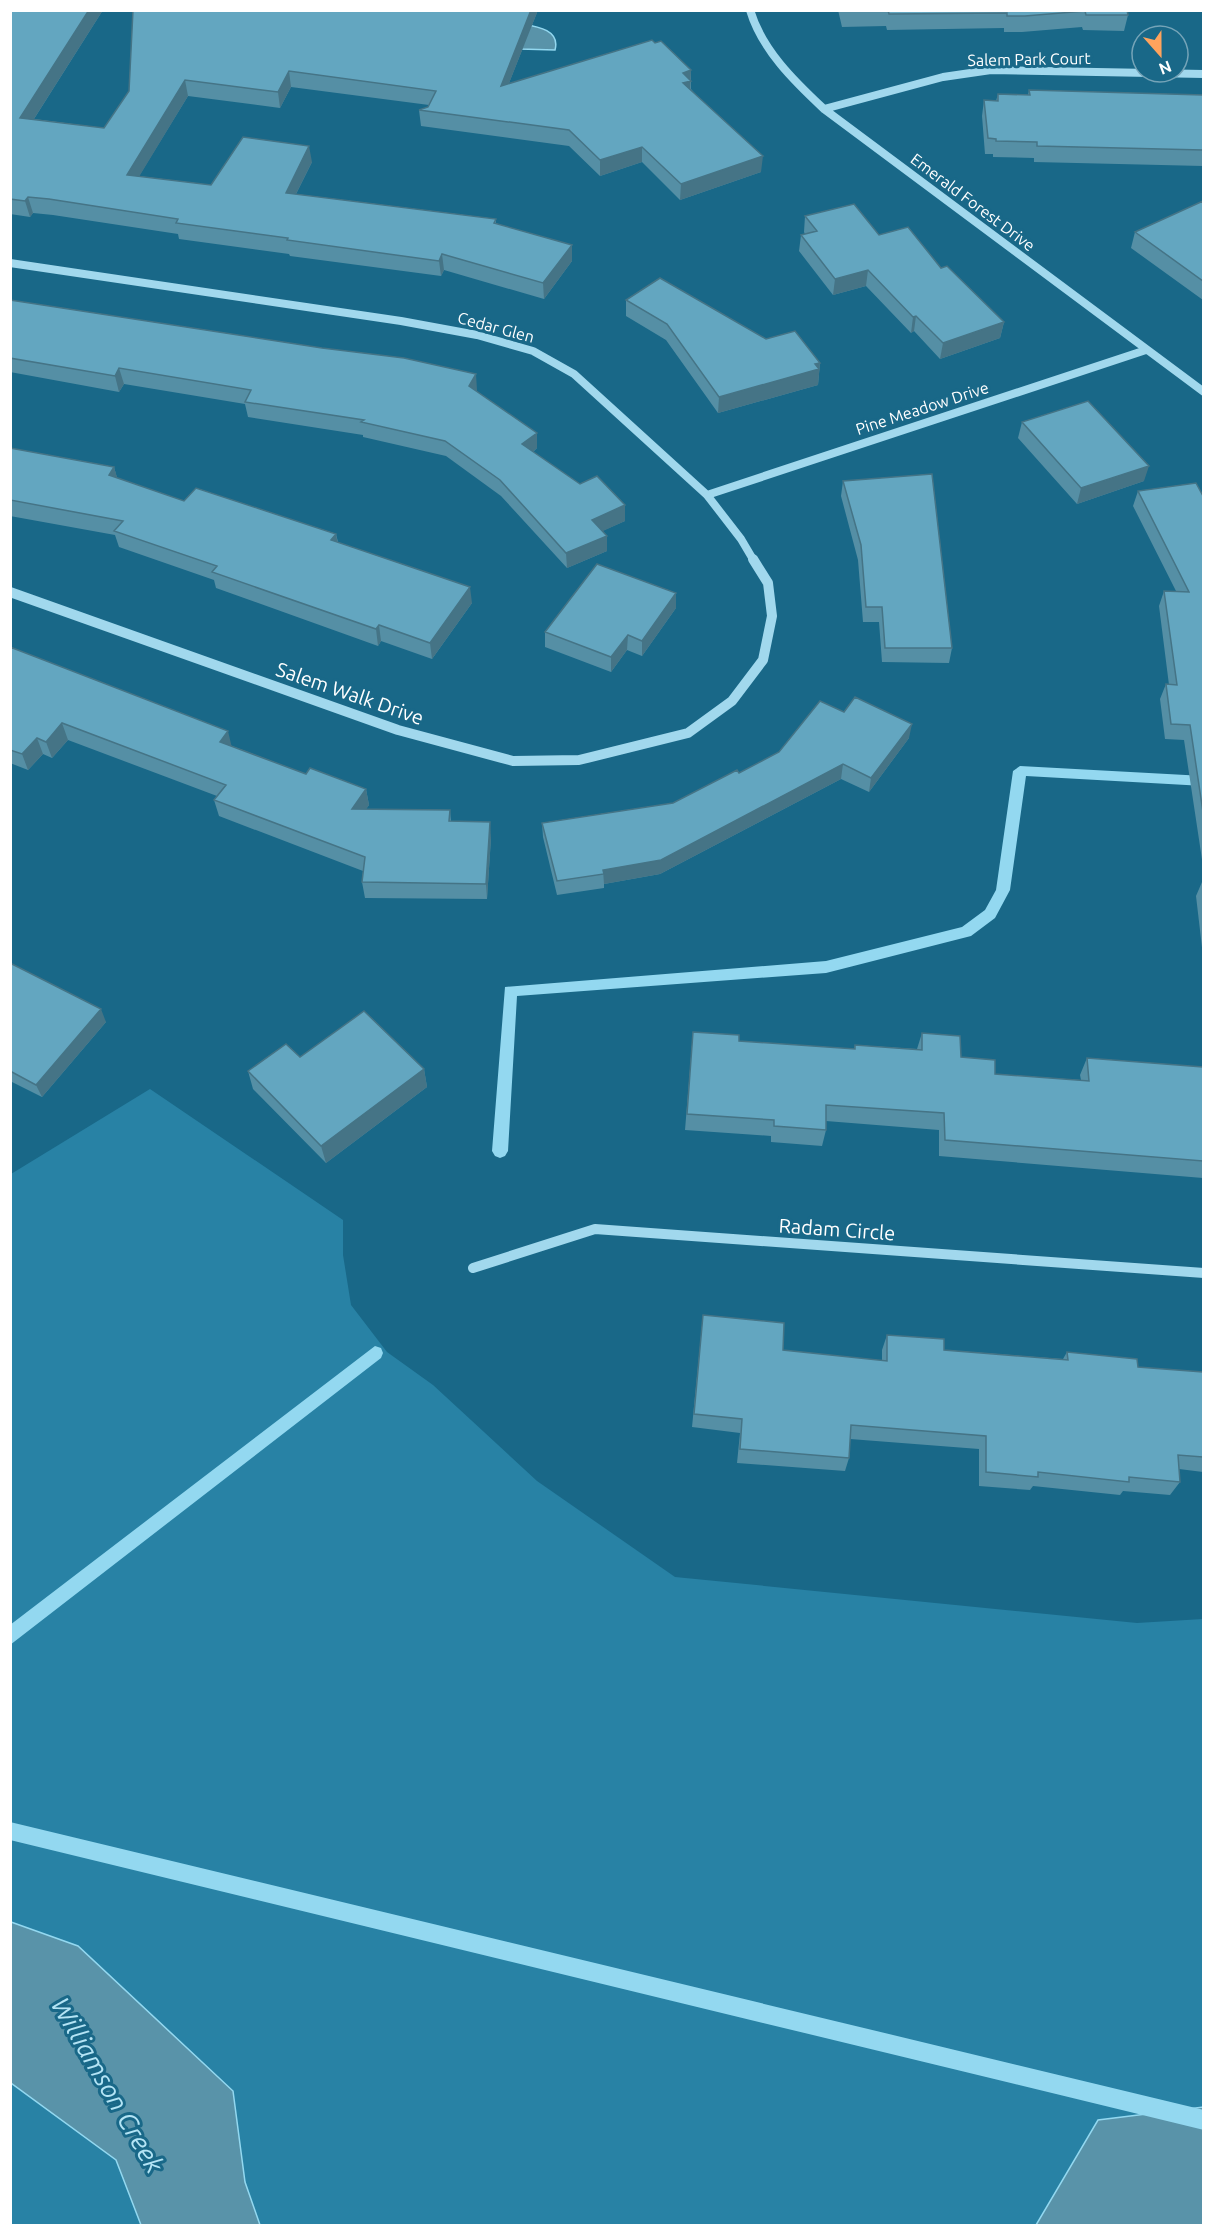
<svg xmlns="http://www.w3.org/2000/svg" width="1214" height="2236" font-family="Ubuntu,sans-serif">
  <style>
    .green { fill: #2882a5 }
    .water { fill: #5993a9; stroke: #93d8f0; stroke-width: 1.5 }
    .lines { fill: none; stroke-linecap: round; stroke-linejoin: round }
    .stream { fill: #93d8f0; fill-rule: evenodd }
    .minor-far1 { stroke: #a1d8ed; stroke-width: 8 }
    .minor { stroke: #a1d8ed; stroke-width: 10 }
    .wall { fill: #558fa5 }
    .shaded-wall { fill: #457486 }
    .building { fill: #63a6c0; stroke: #457486; stroke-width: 1.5 }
    .labels { text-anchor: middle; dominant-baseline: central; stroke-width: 6; stroke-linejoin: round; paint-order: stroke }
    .far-street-label { font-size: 16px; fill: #fff; stroke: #196888 }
    .street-label { font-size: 20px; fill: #fff; stroke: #196888 }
    .near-water-label { font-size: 26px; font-style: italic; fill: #b4e4f5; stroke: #196888 }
  </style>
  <rect width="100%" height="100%" fill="#196888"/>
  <path class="green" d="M150,1089L343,1220V1255L351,1305L387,1352L433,1385L537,1481L675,1577L1137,1623L1203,1619V2225L11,2226V1174Z"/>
  <path class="water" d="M517,23C533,26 561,28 555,50L520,49Z
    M11,1922L78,1946L233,2091L245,2182L260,2225H141L116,2160L11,2083Z
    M1203,2107V2225H1036L1098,2120Z"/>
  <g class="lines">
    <path class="stream" d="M1020,766L1204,776V786L1026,776L1010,890L995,918L971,936L826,973L517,996L508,1151L505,1156L500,1158L495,1156L492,1151L505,987L826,961L962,927L985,910L996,890L1013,771Z
      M375,1346L381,1348L383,1353L381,1358L10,1645V1625Z
      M10,1822L1204,2110V2130L10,1840Z"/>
    <path class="minor-far1" d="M750,10C762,50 794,81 824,109L1204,392
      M824,109L943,77L991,70L1204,74
      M10,263L401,321L477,335L533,351L574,374L707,495L741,539L754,561
      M707,495L1146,350"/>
    <path class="minor" d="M10,592L398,730L513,761L579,760L688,733L732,701L763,660L772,616L768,583L753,559
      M473,1268L595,1229L1204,1273"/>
  </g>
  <path class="wall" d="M10,10H103L34,119L104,128L129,91L538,10L509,83L691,70V89L761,172L680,200L642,162L600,176L569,146L421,126L419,110L428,107L429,105L291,87L280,108L188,96L139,176L211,185L312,162L296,194L496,219V223L572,261L544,299L444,270L441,276L290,256L289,254L179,239L178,234L53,215L33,213L30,217L10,214Z
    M838,10H1127L1128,15L1124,31L1083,30L1082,27L1022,32H1004V28L887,30L886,26L842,27Z
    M1029,90L1203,95V166L1034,162V158L993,157V154H985L982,116L984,100L996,101L998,94L1028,95Z
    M1203,201V300L1131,248L1135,232Z
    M805,216L879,235L941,268L1004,322L1000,338L940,359L914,331L911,333L866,286L833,295L799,251L801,235L805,234L804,232Z
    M10,300L477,390L476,391L537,448L533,452L580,484L625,505V521L602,531L607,551L567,568L501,496L446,456L363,437V435L248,417L245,404L124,384L119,392L10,372Z
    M626,300L766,339L820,363L818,385L718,413L666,340L626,316Z
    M1022,422L1144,481L1077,504L1018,438Z
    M10,448L114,467L117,478L184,501L336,534L338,542L472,603L432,659L381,641L378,646L216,588L214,580L119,547L115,535L10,516Z
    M843,481L952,648L949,663L882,662L879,622H863L858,560L841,496Z
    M1138,491L1203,496V866L1184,740L1165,739L1160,699L1166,684L1169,685L1159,606L1164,591H1176L1133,506Z
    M676,608L642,656L627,650L611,672L545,647V632Z
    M10,647L232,746L306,774L366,789L369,805L366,809L450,810L451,821L491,838L487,899L365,898L362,882L363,871L219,816L214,800L217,796L68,740L52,758L43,754L28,770L10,763Z
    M844,712L909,738L869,792L841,779L660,874L604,884V888L557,895L543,837L542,823L673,803L739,773L779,752Z
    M1202,882L1203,895V956L1196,896Z
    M10,963L106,1022L42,1097L10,1081Z
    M693,1032L739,1041L854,1049L855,1045L917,1049L922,1033L961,1057L995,1074L1081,1080L1080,1075L1087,1058L1203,1067V1178L939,1156V1130L826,1121V1130L822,1146L771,1142V1136L685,1130Z
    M300,1057L424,1069L427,1087L326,1163L253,1089L248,1071Z
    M703,1315L783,1350L882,1361V1350L887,1335L944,1350L1063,1359L1067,1352L1138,1367L1203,1372V1472L1179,1469L1180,1482L1170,1495L1123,1491L1120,1495L1033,1486L1030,1490L979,1486V1449L850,1439L849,1458L845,1471L737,1463L740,1433L692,1427Z"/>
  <path class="shaded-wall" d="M89,10H103L25,133L20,118Z
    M531,10H538L502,101L501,86Z
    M691,70L690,96L683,99V73Z
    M289,71L291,87L280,108L278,92Z
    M185,80L188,96L131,190L127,175Z
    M309,146L312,162L289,208L286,193Z
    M642,147V162L600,176V160Z
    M763,156L761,172L680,200L681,184Z
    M28,197L33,213L30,217L25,201Z
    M572,245V261L544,299L543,283Z
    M442,254L444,270L441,276L439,261Z
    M868,270L866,286L833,295L835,279Z
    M916,316L914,331L911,333L913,317Z
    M1004,322L1000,338L940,359L943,343Z
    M820,363L818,385L718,413L719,397Z
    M119,368L124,384L119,392L115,376Z
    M476,374L477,390L470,402L469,386Z
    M537,433V448L523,460L522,444Z
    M1149,466L1144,481L1077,504L1081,488Z
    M114,467L119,484L109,475Z
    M625,505V521L592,536V520Z
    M336,534L339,551L331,540Z
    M607,536V551L567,568L566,553Z
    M470,587L472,603L432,659L430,643Z
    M676,593V608L642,656V641Z
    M379,625L381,641L378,646L376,629Z
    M628,635L627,650L611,672V657Z
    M62,723L68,740L52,758L46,742Z
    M912,724L909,738L869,792L871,778Z
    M228,731L232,748L220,742Z
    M37,738L43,754L28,770L22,754Z
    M843,764L841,779L660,874L604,884L603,870Z
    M366,789L369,805L355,825L352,809Z
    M490,822L491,838L487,899L486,884Z
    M101,1009L106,1022L42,1097L36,1085Z
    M424,1069L427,1087L326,1163L321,1146Z"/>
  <path class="building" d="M10,10H89L20,118L104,128L129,91L133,10H531L501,86L652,40L655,43L661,41L691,70L683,73L691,81L683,83L763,156L681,184L642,147L600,160L569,130L419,110L428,107L436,91L289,71L278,92L185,80L127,175L211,185L243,137L309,146L286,193L496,219L494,223L572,245L543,283L442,254L439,261L287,240L288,238L176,223L178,219L49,199L28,197L25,201L10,199Z
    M888,10H1127L1128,15H1086L1085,11L1025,16H1007V13L889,14Z
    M1029,90L1203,95V150L1037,146V142L996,141V139L988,138L984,100L998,101V94L1030,95Z
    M1203,201V281L1135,232Z
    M854,204L879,235L908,227L941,268L947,266L1004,322L943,343L916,316L913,317L868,270L835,279L801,235L817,231L805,216Z
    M660,278L766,339L795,331L820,363L815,364L819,369L719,397L667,324L626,300Z
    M10,300L322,348L404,358L476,374L469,386L537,433L522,444L580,484L597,476L625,505L592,520L607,536L566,553L500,480L445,441L361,422L364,420L245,402L251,390L119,368L115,376L10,358Z
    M1088,401L1149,466L1081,488L1022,422Z
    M10,448L114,467L109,475L184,501L196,488L336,534L331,540L470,587L430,643L379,625L376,629L212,572L217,566L114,531L123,521L10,500Z
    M932,474L952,648H885L882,607H866L861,545L843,481Z
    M1196,483L1203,496V812L1190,725L1171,724L1166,684L1177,685L1164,591L1189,592L1138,491Z
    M597,564L676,593L642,641L628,635L611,657L545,632Z
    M10,647L228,731L220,742L306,774L310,768L366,789L352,809L450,810L449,821L490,822L486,884L362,882L365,857L214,800L226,785L62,723L46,742L37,738L22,754L10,750Z
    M855,697L912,724L871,778L843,764L661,860L603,870L604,874L557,881L542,823L673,803L737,770L739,773L779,752L820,701L844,712Z
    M10,963L101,1009L36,1085L10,1071Z
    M364,1011L424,1069L321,1146L248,1071L286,1044L300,1057Z
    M693,1032L739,1035V1041L855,1049V1045L922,1050V1033L960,1036L961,1057L995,1060V1074L1089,1081L1087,1058L1203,1067V1161L945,1140L944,1113L826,1105V1130L774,1126V1120L687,1114Z
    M703,1315L784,1323L783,1350L887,1361V1335L944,1339V1350L1068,1360L1067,1352L1137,1359L1138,1367L1203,1372V1457L1178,1455L1180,1482L1129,1477V1482L1038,1472V1477L986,1472V1436L851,1425L849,1458L740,1449L742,1419L694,1414Z"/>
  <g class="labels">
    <g class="far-street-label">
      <text transform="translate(1029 59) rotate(-1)">Salem Park Court</text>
      <text transform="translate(973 202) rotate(37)">Emerald Forest Drive</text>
      <text transform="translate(496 327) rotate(15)">Cedar Glen</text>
      <text transform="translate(922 408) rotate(-18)">Pine Meadow Drive</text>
    </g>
    <g class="street-label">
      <text transform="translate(350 693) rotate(19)">Salem Walk Drive</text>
      <text transform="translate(837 1229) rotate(4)">Radam Circle</text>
    </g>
    <g class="near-water-label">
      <text transform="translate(108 2085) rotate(60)">Williamson Creek</text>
    </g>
  </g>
  <rect width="1214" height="2236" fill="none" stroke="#ffffff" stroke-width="24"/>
  <g transform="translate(1160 54) rotate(159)"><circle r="28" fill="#196888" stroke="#75a4b8" stroke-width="1.5"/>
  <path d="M0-4.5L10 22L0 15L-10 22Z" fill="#ffa35d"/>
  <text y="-9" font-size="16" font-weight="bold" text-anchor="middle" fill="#ffffff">N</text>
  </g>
</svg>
